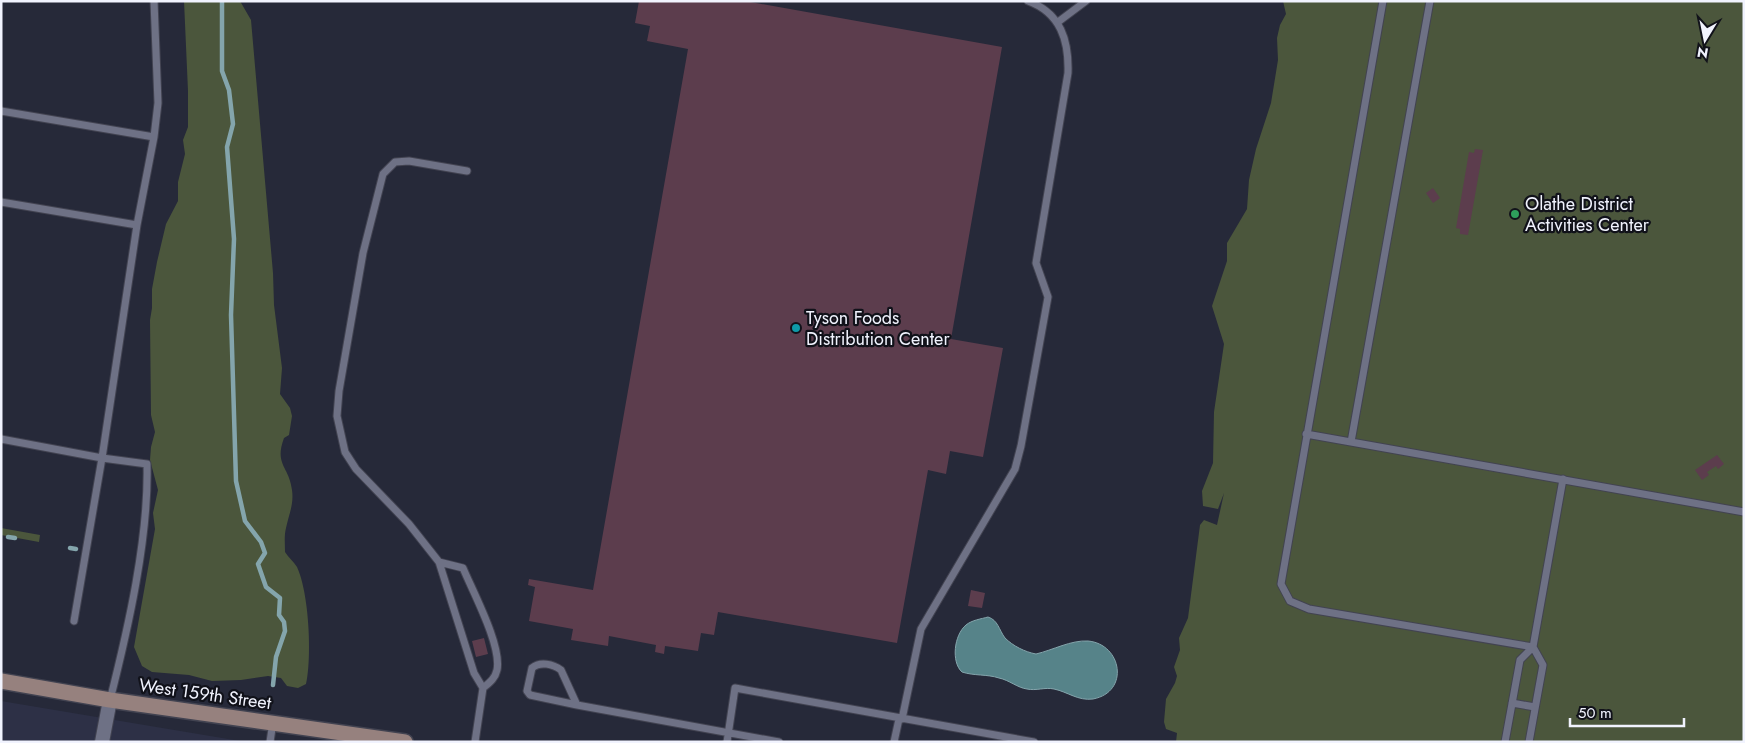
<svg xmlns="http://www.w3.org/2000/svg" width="1745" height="743" font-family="Jost,sans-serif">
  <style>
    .built { fill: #2d3046 }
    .green { fill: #4b563c }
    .water { fill: #568389; stroke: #84a5ac }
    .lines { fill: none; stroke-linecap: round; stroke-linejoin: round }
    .stream { stroke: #84a5ac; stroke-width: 4.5 }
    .building { fill: #5c3d4d }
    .lane-casing { stroke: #424351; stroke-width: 9 }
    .street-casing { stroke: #424351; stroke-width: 16 }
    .secondary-casing { stroke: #424351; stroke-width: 18 }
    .lane { stroke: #6e7185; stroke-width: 7 }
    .street { stroke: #6e7185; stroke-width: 14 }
    .secondary { stroke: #96817e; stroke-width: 15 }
    .leisure-dot { fill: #2e9e5b; stroke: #11121a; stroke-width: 2 }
    .culture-dot { fill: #0f9aa8; stroke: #11121a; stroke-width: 2 }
    .labels { text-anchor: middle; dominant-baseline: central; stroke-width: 4.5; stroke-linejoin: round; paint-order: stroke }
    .poi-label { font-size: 18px; fill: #f1f3fe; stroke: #11121a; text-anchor: start }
    .street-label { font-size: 18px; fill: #f1f3fe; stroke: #11121a }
  </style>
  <rect width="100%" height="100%" fill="#262939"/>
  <path class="built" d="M1,701L246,742H1Z"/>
  <path class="green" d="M184,1H240L251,20L273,273L274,305L282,368L280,394L290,408L292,416L289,435L284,438C274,465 289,466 292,490C294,504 289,514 286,528C284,536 285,544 285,552C288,557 294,562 297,567C309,593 312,656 306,684L298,688L287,686L281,678L268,676L241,680L212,681L189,675L152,672L142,666L134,647L155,529L153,513L158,490L150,460L151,447L155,432L151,415L150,320L152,308V289L157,262L166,224L178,201V182L185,154L183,140L188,127V91Z
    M1283,1H1744V742H1176L1177,733L1166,729L1164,722L1166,699L1175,683L1177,676L1174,667L1180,650L1179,638L1188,618L1200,525L1204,520L1217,525L1224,493L1218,509L1203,506L1202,491L1213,463L1214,412L1224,344L1212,306L1227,261V243L1247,209L1249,180L1256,149L1271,103L1278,60L1277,38L1280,25L1286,14Z
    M1,528L40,535L39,542L1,535Z"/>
  <path class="water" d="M988,617C998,620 999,630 1005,638C1013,646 1025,652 1036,654C1053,650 1071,640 1088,641C1122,644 1130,692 1093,699C1078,701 1068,692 1054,689C1045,687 1036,691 1027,689C1018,688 1009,680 999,678C987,674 974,676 962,672C951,662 954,635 966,625C972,620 981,619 988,617Z"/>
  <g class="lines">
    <path class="stream" d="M222,1V71L229,90L233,124L227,147L234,239L231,315L236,481L245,521L261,542L265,553L258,564L266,587L280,598L279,615L284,622L285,631L276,657L273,685
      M8,537L15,538
      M70,548L76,549"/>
  </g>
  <path class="building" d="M639,1H745L1002,47L951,339L1003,348L983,457L950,451L946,474L928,470L897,643L718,612L714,635L701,633L698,651L665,646L664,654L655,652L656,645L609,636L608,646L571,640L573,629L529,621L535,587L528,585L529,579L593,590L688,49L647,41L650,26L635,23Z
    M1475,149L1483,150L1468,235L1460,234V229L1456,228L1469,152L1474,153Z
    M1433,188L1440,198L1433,203L1426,193Z
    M1717,455L1724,464L1718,469L1716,466L1707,472L1709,475L1702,480L1695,470Z
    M971,590L985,593L982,608L968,606Z
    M484,638L488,654L476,657L472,641Z"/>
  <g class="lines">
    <defs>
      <path id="lane" d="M1383,1L1281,584L1290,601L1309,609L1533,647
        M1058,22L1086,1
        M1,111L154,137
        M467,171L409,161L395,162L383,174L363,253L339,391L337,416L345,452L356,469L409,524L439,562L474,673L483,688L475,742
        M1,202L137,225
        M1306,434L1744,512
        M1,439L102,458L74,621
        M1351,442L1430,1
        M439,562L463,568C473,592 502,646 497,670C495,679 489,683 483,688
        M110,700C128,629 149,537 147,464L102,458L137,225L154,137L158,103L154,1
        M1512,703L1535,707
        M577,705L530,695L527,691L532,668C540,661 553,664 561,670L577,705L779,742
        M902,719L921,629L1015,469L1021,446L1048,297L1036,263L1068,73C1069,41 1061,13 1028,1
        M270,742L273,722
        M727,742L735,688L1034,742
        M894,742L899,719
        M1505,742L1520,660L1533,647L1563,479
        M1529,742L1543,665L1533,647"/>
      <path id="street" d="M102,742L110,700"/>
      <path id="secondary" d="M1,681L110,700L405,742"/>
    </defs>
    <use href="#lane" class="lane-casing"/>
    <use href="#street" class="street-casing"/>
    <use href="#secondary" class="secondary-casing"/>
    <use href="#lane" class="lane"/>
    <use href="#street" class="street"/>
    <use href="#secondary" class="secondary"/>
  </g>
  <circle class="leisure-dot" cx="1515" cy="214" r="5"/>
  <circle class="culture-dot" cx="796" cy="328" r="5"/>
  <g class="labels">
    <g class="poi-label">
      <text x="1525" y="204">Olathe District<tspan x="1525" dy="21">Activities Center</tspan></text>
      <text x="806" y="318">Tyson Foods<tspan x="806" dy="21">Distribution Center</tspan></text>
    </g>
    <g class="street-label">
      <text transform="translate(205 694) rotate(8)">West 159th Street</text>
    </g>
  </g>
  <rect width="1745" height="743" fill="none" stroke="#f1f3fe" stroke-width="5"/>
  <g transform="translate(1705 40) rotate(190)" stroke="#11121a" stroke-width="4" paint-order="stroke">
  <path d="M0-4L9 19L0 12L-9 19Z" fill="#f1f3fe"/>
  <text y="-8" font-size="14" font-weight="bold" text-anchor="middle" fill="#f1f3fe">N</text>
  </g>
  <path d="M1570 718v8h114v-8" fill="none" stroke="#f1f3fe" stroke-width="2.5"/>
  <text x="1578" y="718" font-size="15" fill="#f1f3fe" stroke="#11121a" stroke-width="4" paint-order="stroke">50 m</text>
</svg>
